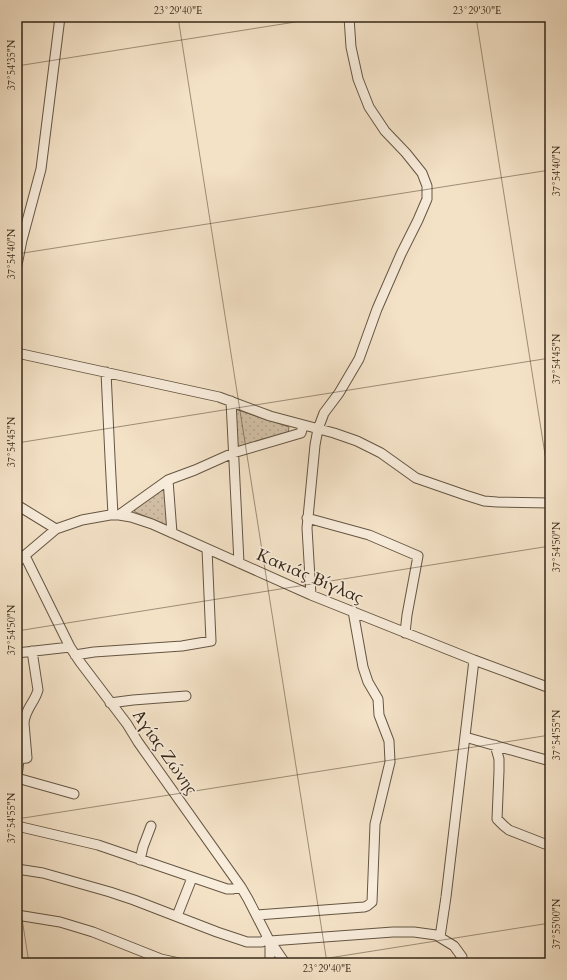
<svg xmlns="http://www.w3.org/2000/svg" width="567" height="980" font-family="Cardo,serif">
  <style>
    .grass { fill: url(#grass-dots); stroke: #847460 }
    .lines { fill: none; stroke-linecap: round; stroke-linejoin: round }
    .minor-casing { stroke: #655643; stroke-width: 11 }
    .minor { stroke: #f8ecdb; stroke-width: 9 }
    .ticks { fill: none; stroke: #352717; stroke-width: 1; stroke-opacity: 0.45 }
    .labels { text-anchor: middle; dominant-baseline: central; stroke-width: 3.5; stroke-linejoin: round; paint-order: stroke }
    .street-label { font-size: 17px; fill: #352717; stroke: #f8ecdb }
    .neatline { fill: none; stroke: #352717; stroke-width: 1.5 }
    .ticks-label { font-size: 10px; text-anchor: middle; fill: #352717 }
  </style>
  <defs>
    <pattern id="grass-dots" width="8" height="8" patternUnits="userSpaceOnUse"><rect width="8" height="8" fill="#d4c2a9"/><path d="M2 2h.1M6 6h.1" fill="none" stroke="#b7a791" stroke-width="1.8" stroke-linecap="round"/></pattern>
  </defs>
  <rect width="100%" height="100%" fill="#f4e2c7"/>
  <filter id="stains"><feTurbulence type="fractalNoise" baseFrequency=".005" numOctaves="4"/><feColorMatrix values="0 0 0 0 .2 0 0 0 0 .09 0 0 0 0 .02 0 0 0 .5 -.17"/></filter>
  <radialGradient id="worn" r=".72"><stop offset=".6" stop-color="#630" stop-opacity="0"/><stop offset="1" stop-color="#630" stop-opacity=".3"/></radialGradient>
  <path class="grass" d="M235,409L289,427L288,434L238,448Z
    M166,487L169,526L135,512L134,508Z"/>
  <g class="lines">
    <defs>
      <path id="minor" d="M17,265L22,240L41,169L60,17
        M17,353L219,397L270,416L334,433L357,441L381,453L416,478L465,495L484,501L497,502L550,503
        M106,372L110,458L113,515
        M231,401L239,563
        M168,480L172,533
        M17,505L56,529
        M119,515L168,480L195,470L233,453L301,433L303,426
        M307,518L369,535L418,556L407,615L405,633
        M25,556L70,647L80,662L127,724L138,742L241,887L248,899L268,938L285,963
        M17,562L56,529L82,520L110,515H119L131,517L152,524L311,595L474,660L550,688
        M311,595L307,528L315,445L318,429L324,413L339,393L359,359L377,309L401,254L418,220L427,199V186L422,173L406,153L385,131L369,107L358,79L351,47L349,17
        M17,653L70,647
        M75,655L94,652L182,646L211,641L207,549
        M110,703L133,700L186,696
        M465,737L550,761
        M495,745L499,759V771L497,819L504,826L509,830L550,846
        M17,759L27,758L24,723C25,709 35,702 38,690L32,651
        M17,777L19,759
        M17,778L74,794
        M17,826L98,845L227,889H233L241,887
        M140,860L143,847L151,826
        M17,869L43,873L110,892L134,900L217,932L247,942H262L268,938
        M17,915L60,922L93,932L161,959L179,963
        M257,915L364,907L367,906L372,902L375,824L390,762L389,741L379,715L378,699L368,682L363,667L353,611
        M177,916L192,878
        M440,937L446,897L474,660
        M270,963V941L393,932H414L436,935L454,946L462,957V963"/>
    </defs>
    <use href="#minor" class="minor-casing"/>
    <use href="#minor" class="minor"/>
  </g>
  <path class="ticks" d="M178,17L327,963M476,17L550,486M17,66L327,17M17,254L550,170M17,443L550,358M17,631L550,546M17,819L550,735M17,887L29,963M297,963L550,923"/>
  <g class="labels">
    <g class="street-label">
      <text transform="translate(310 576) rotate(23)">Κακιάς Βίγλας</text>
      <text transform="translate(165 752) rotate(55)">Αγίας Ζώνης</text>
    </g>
  </g>
  <rect width="567" height="980" fill="none" stroke="#f4e2c7" stroke-width="44"/>
  <rect x="22" y="22" width="523" height="936" class="neatline"/>
  <g class="ticks-label">
    <text x="178" y="14">23°29'40"E</text>
    <text x="477" y="14">23°29'30"E</text>
    <text transform="translate(11 65) rotate(-90)" y="4">37°54'35"N</text>
    <text transform="translate(556 171) rotate(-90)" y="4">37°54'40"N</text>
    <text transform="translate(11 254) rotate(-90)" y="4">37°54'40"N</text>
    <text transform="translate(556 359) rotate(-90)" y="4">37°54'45"N</text>
    <text transform="translate(11 442) rotate(-90)" y="4">37°54'45"N</text>
    <text transform="translate(556 547) rotate(-90)" y="4">37°54'50"N</text>
    <text transform="translate(11 630) rotate(-90)" y="4">37°54'50"N</text>
    <text transform="translate(556 735) rotate(-90)" y="4">37°54'55"N</text>
    <text transform="translate(11 818) rotate(-90)" y="4">37°54'55"N</text>
    <text transform="translate(556 924) rotate(-90)" y="4">37°55'00"N</text>
    <text x="327" y="972">23°29'40"E</text>
  </g>
  <rect width="100%" height="100%" filter="url(#stains)"/>
  <rect width="100%" height="100%" fill="url(#worn)"/>
</svg>
